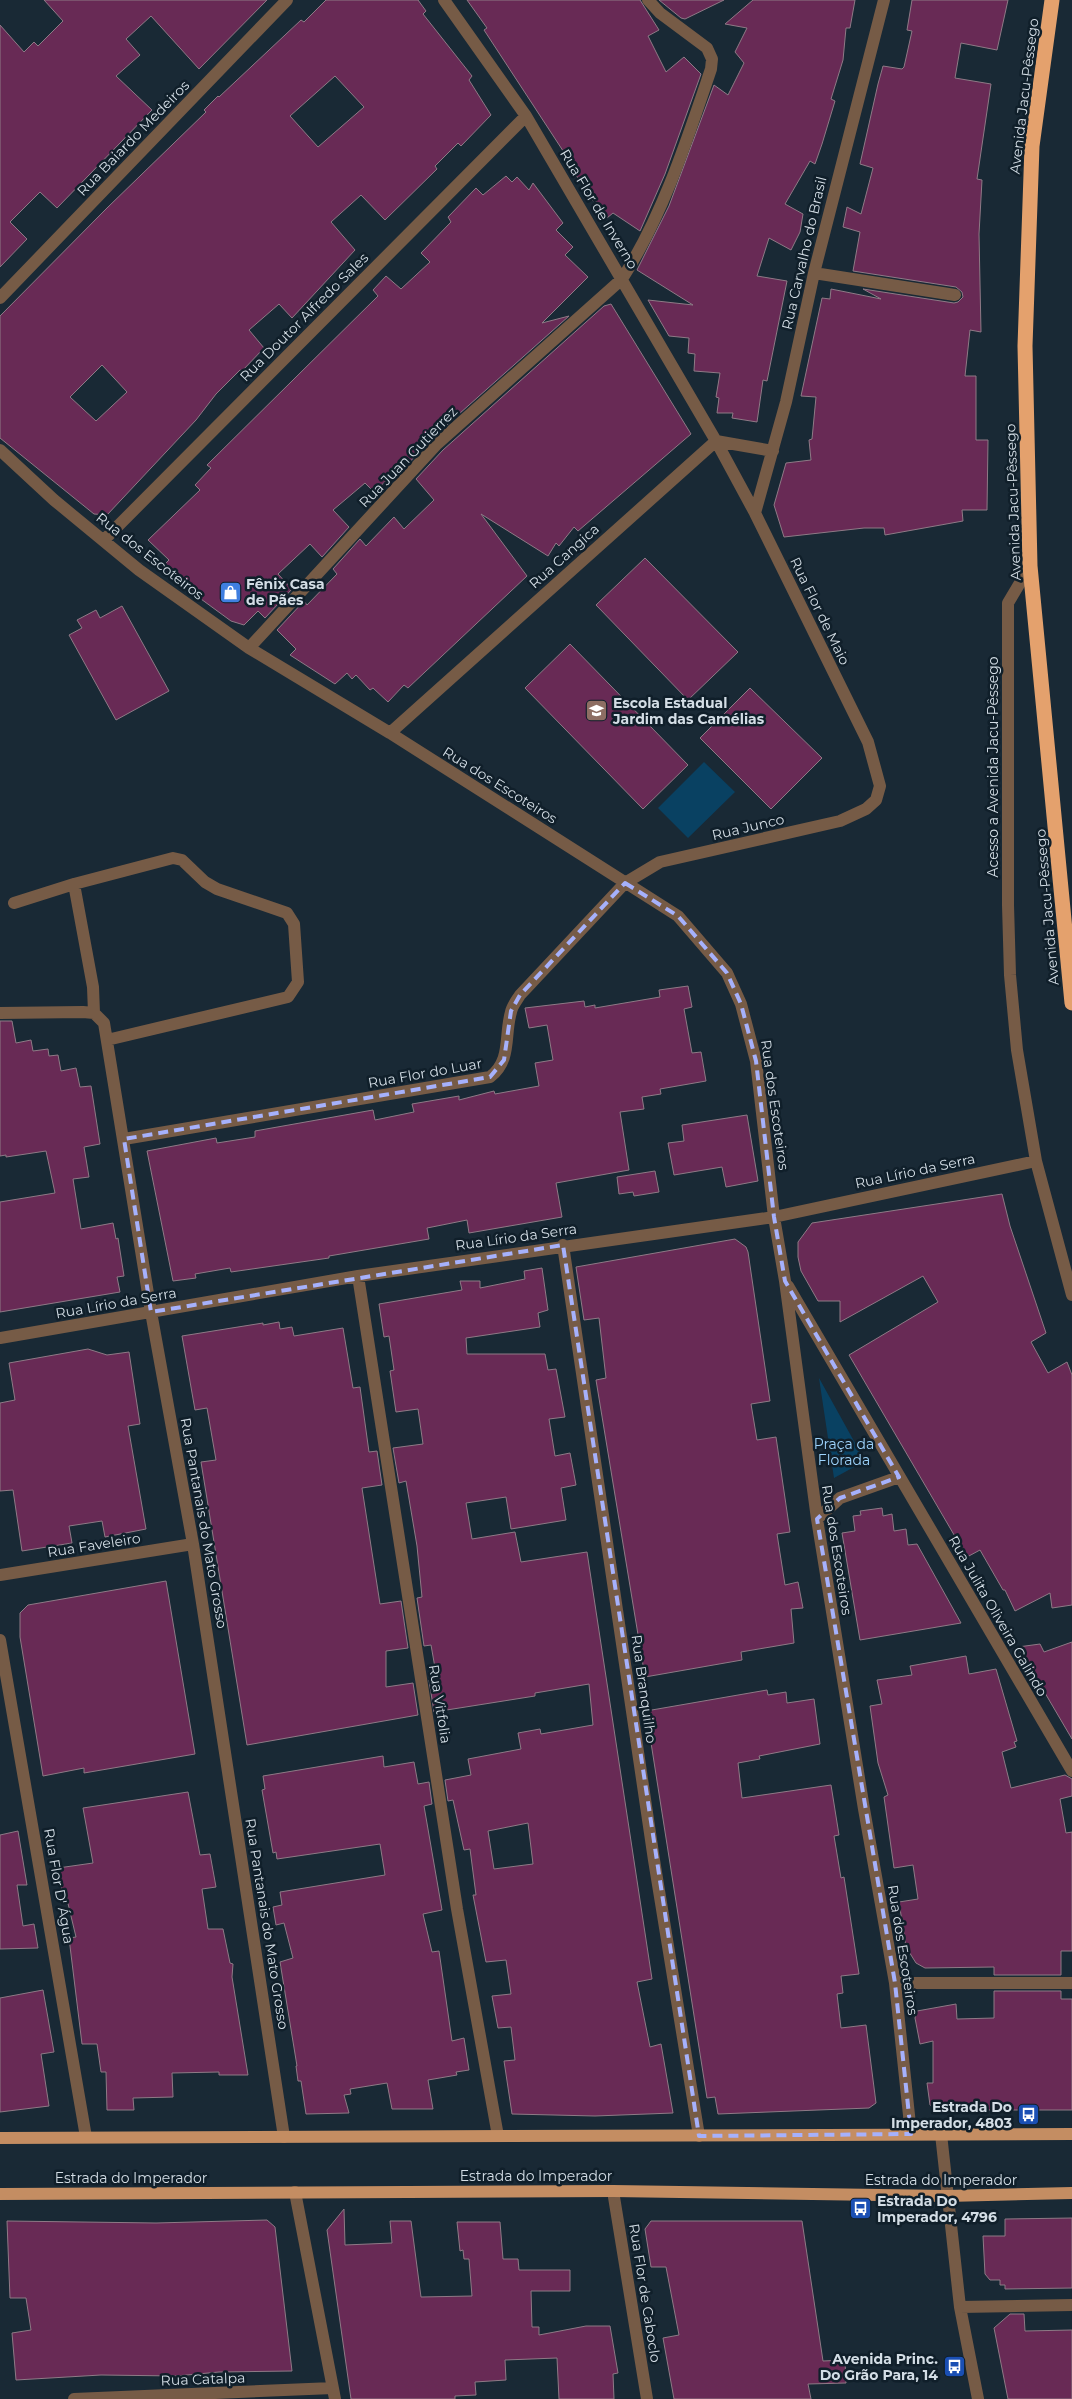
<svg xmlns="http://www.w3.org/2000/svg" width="1072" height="2399" font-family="Montserrat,sans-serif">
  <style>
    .green { fill: #094162 }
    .building { fill: #682a55; stroke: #8e7a86; fill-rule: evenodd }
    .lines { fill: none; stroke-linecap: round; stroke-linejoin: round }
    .minor { stroke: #765b46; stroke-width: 12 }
    .major { stroke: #c48d62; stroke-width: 12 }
    .highway { stroke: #e4a16d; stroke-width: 15 }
    .marked { fill: none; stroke: #a6b1fc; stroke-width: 4; stroke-dasharray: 10 6; stroke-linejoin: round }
    .labels { text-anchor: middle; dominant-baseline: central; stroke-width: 5; stroke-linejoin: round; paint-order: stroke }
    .street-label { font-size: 14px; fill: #d3dde5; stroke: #101f2a }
    .poi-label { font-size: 14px; font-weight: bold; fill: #d3dde5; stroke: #101f2a; text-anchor: start }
    .park-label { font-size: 14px; fill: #9ed4fd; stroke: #101f2a }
  </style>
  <rect width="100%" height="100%" fill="#192935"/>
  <path class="green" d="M704,762L735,792L688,838L658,808Z
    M819,1378L865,1461L834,1478Z"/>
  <path class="building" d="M44,0H267L199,69L151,16L126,39L140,55L116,76L152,110L57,208L40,192L10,222L27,239L0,267V25L24,52L34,42L38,46L63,21Z
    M326,0H418L426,11L423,14L472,76L469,80L491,115L461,146L458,143L435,166L437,169L385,220L361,195L331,222L355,250L292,318L279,304L249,330L264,348L242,371L240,370L216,394L196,420L107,515L94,514L0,438V316L107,208L206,112L204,110L218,96L219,97L301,20L304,22ZM335,76L364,107L318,147L290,116ZM102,365L127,392L96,421L70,397Z
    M467,0H640L659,30L648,36L666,72L684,57L701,74L665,174L640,231L613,213L607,218L595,200L593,201L570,166L572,164L569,160L484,30L487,28Z
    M659,0H724L685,19L681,18Z
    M753,0H855L850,28H846L843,60L831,99L835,101L822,144L815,164L810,161L785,204L803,214L800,232L791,250L769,238L757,276L787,281L767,381L763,380L757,422L732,418L733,413H717L719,398L716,397L720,373L694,371L695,354L688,353L689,338L669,336L648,300L693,305L637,270L669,206L714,85L728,95L744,63L735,52L747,28L725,24Z
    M912,0H1008L997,50L961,43L955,78L991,84L977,179L982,180L979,234L981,332L970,330L965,376H976V440H988L987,510H962L963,521L885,535L884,528H864L784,537L774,505L786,463L811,460L809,440L812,439L816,397L801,396L822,298L830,299L831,289L881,299L863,289L954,303L958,302L963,297L962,292L956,287L853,271L860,232L843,227L847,207L861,214L873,168L860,164L878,84L883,66L902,69L904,67L912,31L907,30Z
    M506,176L512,182L517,177L529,190L533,183L563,223L556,230L573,247L565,255L588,277L542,323L569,316L432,438L405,467L403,465L374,492L365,483L333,510L349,527L322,557L310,544L278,574L292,589L265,618L258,611L244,625L231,621L160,569L169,560L148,540L200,490L195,485L211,468L207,465L378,296L373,290L386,276L401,289L430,262L421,253L451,222L448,217L476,188L483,195Z
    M611,304L691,434L578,531L574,527L559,546L556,543L548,556L481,514L527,576L408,688L404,685L388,702L373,688L370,690L356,675L352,679L347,673L335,684L290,655L296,649L277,630L304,601L307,605L337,574L333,569L360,539L366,546L394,517L404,529L434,500L416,479L443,450L604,306Z
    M645,558L738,652L688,700L596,605Z
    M122,606L169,691L116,720L69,635L82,628L77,620L96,610L100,618Z
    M570,644L688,765L643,809L525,688Z
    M750,688L822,758L771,809L700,738Z
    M688,986L692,1007L684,1009L692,1053L701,1052L706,1081L660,1089L661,1094L642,1097L644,1109L620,1112L629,1170L556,1183L562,1217L469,1233L467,1220L427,1228L429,1239L329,1256V1258L231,1272L230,1268L195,1274L196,1278L173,1281L147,1151L216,1138L217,1143L255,1137V1131L373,1110L375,1120L414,1112L412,1104L459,1096V1100L494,1091L495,1094L539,1086L535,1063L553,1060L547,1025L529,1028L525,1008L584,1001L585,1007L595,1005V1008L660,997L659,990Z
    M0,1021H12L16,1043L31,1040L33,1051L48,1049L49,1056L58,1055L61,1071L76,1068L80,1087L91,1086L100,1144L84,1147L89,1177L73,1179L81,1229L113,1223L116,1239L118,1238L124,1276L117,1277L120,1292L0,1312V1202L55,1193L46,1151L6,1157V1155L0,1156Z
    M747,1115L758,1181L726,1187L722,1167L674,1175L668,1143L684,1141L682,1125Z
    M655,1171L659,1192L634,1196L633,1192L619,1194L617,1177Z
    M1002,1194L1010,1226L1046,1333L1031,1342L1048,1373L1067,1362L1072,1375V1605L1052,1608L1050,1593L1015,1611L1005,1590H1003L980,1550L967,1557L849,1355L938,1302L923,1276L840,1322V1301H818L801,1271L798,1257V1242L812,1223Z
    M735,1239L746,1247L748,1252L770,1401L751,1404L757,1440L776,1437L790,1532L777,1534L785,1585L798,1582L803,1608L791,1609L794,1643L741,1652L742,1660L645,1677L596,1380L606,1378L599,1318L584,1320L576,1267Z
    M542,1268L548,1310L538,1313L540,1327L466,1338L467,1354H545L548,1370L556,1369L565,1417L549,1419L555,1456L570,1453L576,1485L561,1488L566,1520L511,1529L506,1497L466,1503L472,1539L515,1532L521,1562L587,1552L652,1979L637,1982L650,2047L661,2044L673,2113L595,2116L512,2114L504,2061L515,2060L511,2027L498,2028L492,1996L511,1994L506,1960L486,1962L473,1895H476L470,1849L464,1850L453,1800L448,1801L445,1780L471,1775L468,1759L521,1749L518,1733L540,1729L541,1734L593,1725L589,1684L535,1693V1696L434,1712L429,1680L437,1679L431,1645L424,1646L417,1598L422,1597L417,1546L406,1481L399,1483L393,1448L423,1444L418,1409L396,1412L390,1371L394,1370L389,1336L384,1337L379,1304L462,1290L460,1281H480V1288L525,1279L524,1271ZM528,1823L533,1864L494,1869L488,1831Z
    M279,1322L280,1329L292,1327L294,1336L343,1328L353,1388L360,1387L369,1452L377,1451L382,1485L362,1488L380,1604L401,1601L408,1648L386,1651V1687L413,1683L418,1715L247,1745L201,1462L216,1460L207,1408L195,1410L182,1336L263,1323V1325Z
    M88,1349L107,1355L129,1352L140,1424L128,1426L146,1529L105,1537L102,1521L69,1526L72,1543L22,1551L13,1490L0,1491V1403L15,1400L9,1363Z
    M882,1508L883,1516L892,1514L894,1531L906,1529L908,1545L917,1544L961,1623L860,1640L842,1533L855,1531L853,1516L861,1515L860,1511Z
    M166,1581L195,1754L84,1773V1768L43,1776L20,1637V1613L28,1605Z
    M1072,1642V1739L1018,1647L1040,1644L1044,1652Z
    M966,1656L969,1674L996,1669L1017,1741L1014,1742L1016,1747L1002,1752L1011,1788L1065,1775L1072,1779V1796L1060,1799L1066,1833L1072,1832V1951H1061V1975H994V1967L925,1968L916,1963L906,1947L899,1902L918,1899L913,1865L894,1868L884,1797L888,1795L878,1763L870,1706L882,1704L877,1680L912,1675L910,1666Z
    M767,1690L768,1695L786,1692L787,1703L814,1699L820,1744L759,1756L760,1759L738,1763L742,1798L831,1785L839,1835L834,1836L841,1878L844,1877L859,1974L841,1976L843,1993L837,1994L841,2028L866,2025L876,2103L869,2108L718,2114L715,2097L707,2098L646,1711Z
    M383,1756L384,1767L414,1762L418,1784L429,1782L432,1804L424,1806L442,1910L423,1914L432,1952L439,1951L452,2041L464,2038L469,2070L456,2072L457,2075L428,2080L433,2109H392L387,2083L350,2089L351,2094L344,2095L349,2113L306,2114L301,2081H298L296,2066H297L280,1962L293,1958L284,1923L276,1925L273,1907L282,1905L280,1892L385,1875L380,1844L277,1859L276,1852L273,1853L262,1790L265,1789L263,1776Z
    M188,1792L200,1855L210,1854L216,1887L202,1889L208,1929H223L230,1963L233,1964L232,1977L248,2075H219V2072L172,2073L173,2097L133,2098L134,2110H107L106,2072H101L97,2044H82L69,1938L76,1937L65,1891H62L58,1868L93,1863L83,1808Z
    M18,1831L27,1885H17L23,1926L34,1924L38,1948L0,1949V1835Z
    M43,1990L54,2052L41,2054L49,2106L0,2112V1998Z
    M994,1991H1061V1999H1072V2110H937L930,2105L927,2083H933V2041L920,2044L915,2018L917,2011L956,2004L957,2019L994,2018Z
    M344,2209L345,2245L392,2243L390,2221H411L421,2297L472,2296L469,2259H464L463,2250L460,2251L457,2222H500L503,2259H518L519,2270H570V2291H531L532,2327H539V2335L586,2326H610L618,2373L613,2374L614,2399H559L557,2358L505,2360L506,2380L475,2382L476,2395L455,2396V2399H351L327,2230Z
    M1072,2218V2288L1005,2289V2285H1000V2280H990L985,2274L983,2236H1005V2219Z
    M267,2220L275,2227L292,2371L219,2372L176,2376L101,2375L16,2380L12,2333L31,2330L26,2298H10L7,2221L156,2223Z
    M651,2221H802L823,2361L845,2360L846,2383L808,2384L811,2399H674L663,2338L679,2335L666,2267H651L645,2229Z
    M1010,2314H1024L1025,2331L1072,2330V2399H1008L994,2328Z"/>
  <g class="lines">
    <path class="minor" d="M814,273L955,295
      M0,298L287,0
      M0,450L54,500L139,570L249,648L390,733L678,916L727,973L741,1004L756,1061L774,1217L785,1281L817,1519L864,1809L895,1983L911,2134
      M755,513L786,402L814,273L884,0
      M104,540L526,116
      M1030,566L1008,603V905L1010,975L1017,1050L1036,1161L1072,1295
      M249,648L437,444L622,279C663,215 687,140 711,69L712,59L707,48L660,13L648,0
      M390,733L716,441L773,451
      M74,884L93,987L94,1013
      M14,903L74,884L173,858L182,860L205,882L217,889L287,913L294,924L298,982L288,997L107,1040
      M0,1013L83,1012L94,1013L104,1023L151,1312L193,1544L284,2137
      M124,1139L490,1077C512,1060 504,1036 511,1012C512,1006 517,1000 520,995L625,883L660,862L840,821L866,809L876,800L880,786L868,742L755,513L716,441L526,116L444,0
      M563,1245L654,1860L699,2136
      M358,1276L457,1909L498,2136
      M788,1286L1072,1771
      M0,1338L358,1276L774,1217L1036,1161
      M817,1519L840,1498L899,1477
      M0,1575L193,1544
      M0,1640L86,2137
      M895,1983H1072
      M941,2134L960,2307L978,2399
      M613,2191L647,2399
      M295,2192L335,2399
      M960,2307L1072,2305
      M74,2399L333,2388"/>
    <path class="major" d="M0,2138L1072,2134
      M0,2194L613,2191L947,2196L1072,2193"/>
    <path class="highway" d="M1052,0L1032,146L1025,346L1030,566L1072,1003"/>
  </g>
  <path class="marked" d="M625,883L678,916L727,973L741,1004L756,1061L774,1217L785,1281L899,1477L840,1498L817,1519L895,1983L911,2134L699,2136L563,1245L151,1312L124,1139L490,1077L504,1060L511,1011L520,995Z"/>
  <defs>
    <symbol id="shop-square" viewBox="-11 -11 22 22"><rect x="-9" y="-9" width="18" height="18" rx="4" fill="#3f7fe0" stroke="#101f2a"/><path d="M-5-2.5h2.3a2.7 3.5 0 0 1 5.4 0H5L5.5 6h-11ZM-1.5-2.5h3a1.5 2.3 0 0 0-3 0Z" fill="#fff"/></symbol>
    <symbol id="school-square" viewBox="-11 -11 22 22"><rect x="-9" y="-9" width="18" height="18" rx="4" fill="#8d6e63" stroke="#101f2a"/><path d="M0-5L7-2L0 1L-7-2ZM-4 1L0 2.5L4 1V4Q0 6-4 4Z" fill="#fff"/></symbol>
    <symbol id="bus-square" viewBox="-11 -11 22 22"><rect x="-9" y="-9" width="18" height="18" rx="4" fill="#1a4fb4" stroke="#101f2a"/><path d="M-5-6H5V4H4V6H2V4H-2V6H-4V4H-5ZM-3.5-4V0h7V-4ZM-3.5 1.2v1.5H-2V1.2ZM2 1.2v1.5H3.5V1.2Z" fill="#fff"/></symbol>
  </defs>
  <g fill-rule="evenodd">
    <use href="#shop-square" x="218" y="580" width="25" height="25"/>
    <use href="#school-square" x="584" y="698" width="25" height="25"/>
    <use href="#bus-square" x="1016" y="2102" width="25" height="25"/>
    <use href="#bus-square" x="848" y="2196" width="25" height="25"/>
    <use href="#bus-square" x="942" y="2354" width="25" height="25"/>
  </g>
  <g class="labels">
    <g class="street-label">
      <text transform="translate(1024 96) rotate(-83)">Avenida Jacu-Pêssego</text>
      <text transform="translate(133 138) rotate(-46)">Rua Baiardo Medeiros</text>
      <text transform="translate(599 209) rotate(59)">Rua Flor de Inverno</text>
      <text transform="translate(804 253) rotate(-77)">Rua Carvalho do Brasil</text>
      <text transform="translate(304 317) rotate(-45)">Rua Doutor Alfredo Sales</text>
      <text transform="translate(408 457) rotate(-46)">Rua Juan Gutierrez</text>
      <text transform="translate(1013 502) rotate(-92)">Avenida Jacu-Pêssego</text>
      <text transform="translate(150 556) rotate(38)">Rua dos Escoteiros</text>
      <text transform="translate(564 556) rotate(-42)">Rua Cangica</text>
      <text transform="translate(820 611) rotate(64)">Rua Flor de Maio</text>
      <text transform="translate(993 767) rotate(-90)">Acesso a Avenida Jacu-Pêssego</text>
      <text transform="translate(500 785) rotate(32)">Rua dos Escoteiros</text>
      <text transform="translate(748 827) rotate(-13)">Rua Junco</text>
      <text transform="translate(1047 907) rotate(-95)">Avenida Jacu-Pêssego</text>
      <text transform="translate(425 1073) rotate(-10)">Rua Flor do Luar</text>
      <text transform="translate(775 1105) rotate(82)">Rua dos Escoteiros</text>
      <text transform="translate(915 1171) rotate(-12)">Rua Lírio da Serra</text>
      <text transform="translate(516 1237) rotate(-8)">Rua Lírio da Serra</text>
      <text transform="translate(116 1303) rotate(-10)">Rua Lírio da Serra</text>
      <text transform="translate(204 1523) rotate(80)">Rua Pantanais do Mato Grosso</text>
      <text transform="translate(94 1545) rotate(-9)">Rua Faveleiro</text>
      <text transform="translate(837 1550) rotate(81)">Rua dos Escoteiros</text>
      <text transform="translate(998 1616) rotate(60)">Rua Julita Oliveira Galindo</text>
      <text transform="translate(644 1689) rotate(82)">Rua Branquilho</text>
      <text transform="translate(440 1704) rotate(81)">Rua Vitfolia</text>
      <text transform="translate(59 1886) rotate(80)">Rua Flor D' Água</text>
      <text transform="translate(267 1924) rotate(81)">Rua Pantanais do Mato Grosso</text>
      <text transform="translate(903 1950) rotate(81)">Rua dos Escoteiros</text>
      <text x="536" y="2176">Estrada do Imperador</text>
      <text x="131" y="2178">Estrada do Imperador</text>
      <text x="941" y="2180">Estrada do Imperador</text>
      <text transform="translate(645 2293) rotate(81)">Rua Flor de Caboclo</text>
      <text transform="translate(203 2379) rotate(-2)">Rua Catalpa</text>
    </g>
    <g class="poi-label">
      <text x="246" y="584">Fênix Casa<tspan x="246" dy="16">de Pães</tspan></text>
      <text x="613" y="703">Escola Estadual<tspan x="613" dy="16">Jardim das Camélias</tspan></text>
      <text x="1012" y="2107" text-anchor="end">Estrada Do<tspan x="1012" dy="16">Imperador, 4803</tspan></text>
      <text x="877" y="2201">Estrada Do<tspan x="877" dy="16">Imperador, 4796</tspan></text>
      <text x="938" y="2359" text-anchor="end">Avenida Princ.<tspan x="938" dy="16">Do Grão Para, 14</tspan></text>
    </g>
    <g class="park-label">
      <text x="844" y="1444">Praça da<tspan x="844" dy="16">Florada</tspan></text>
    </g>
  </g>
</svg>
